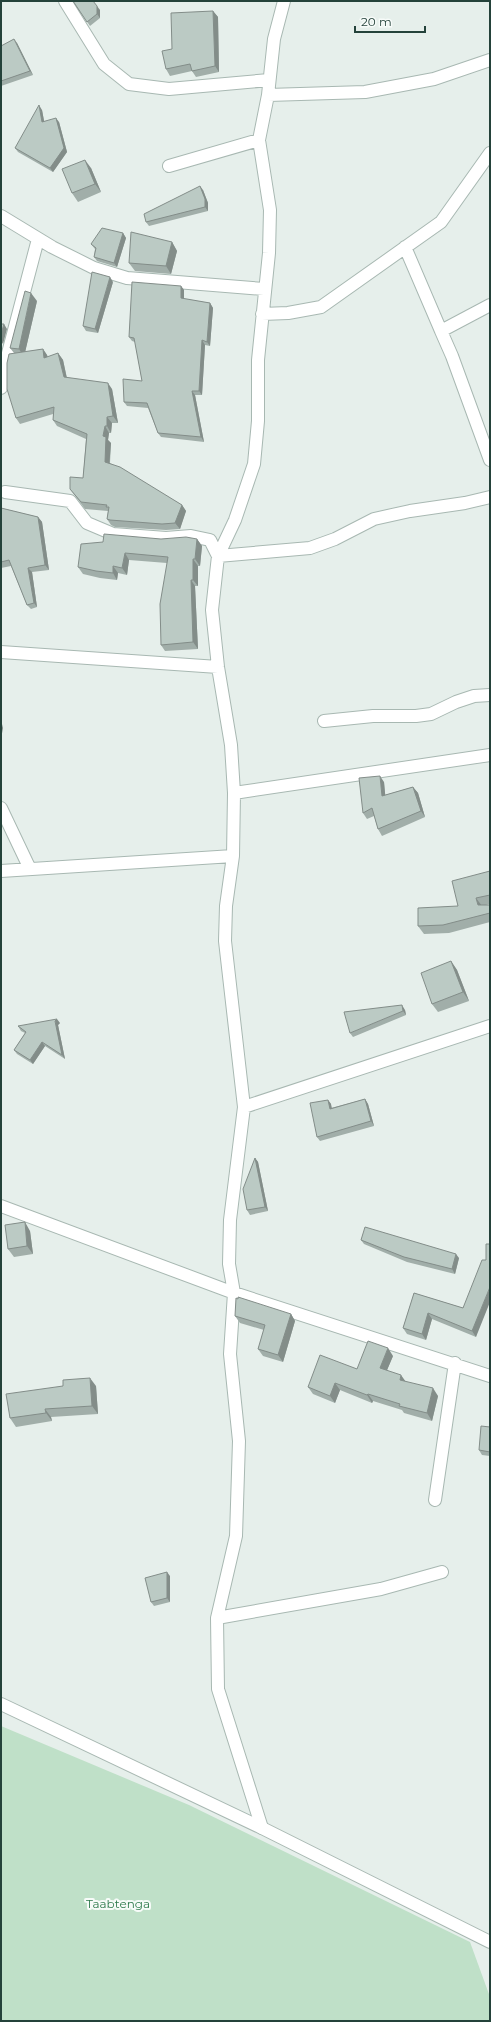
<svg xmlns="http://www.w3.org/2000/svg" width="491" height="2022" font-family="Montserrat,sans-serif">
  <style>
    .green { fill: #bfe0c8 }
    .lines { fill: none; stroke-linecap: round; stroke-linejoin: round }
    .minor-casing { stroke: #a8b8b2; stroke-width: 14 }
    .tertiary-casing { stroke: #a8b8b2; stroke-width: 14 }
    .minor { stroke: #fff; stroke-width: 12 }
    .tertiary { stroke: #fff; stroke-width: 12 }
    .wall { fill: #a1aea9 }
    .shaded-wall { fill: #838d89 }
    .building { fill: #bbcac4; stroke: #838d89 }
    .labels { text-anchor: middle; dominant-baseline: central; stroke-width: 4; stroke-linejoin: round; paint-order: stroke }
    .park-label { font-size: 12px; fill: #2d7a4b; stroke: #f7fbf9 }
  </style>
  <rect width="100%" height="100%" fill="#e6efeb"/>
  <path class="green" d="M1,1726L189,1805L470,1942L490,1997V2021H1Z"/>
  <g class="lines">
    <defs>
      <path id="minor" d="M65,1L104,64L129,84L169,89L269,80
        M268,95L365,92L434,79L490,60
        M169,166L259,140
        M1,216L52,247L94,268L127,278L264,289
        M405,247L441,331
        M490,305L441,331L452,356L490,460
        M262,314L288,313L321,307L441,222L490,153
        M1,388L2,376L38,239
        M5,492L70,501L87,523L113,534L166,538L191,536L210,540L218,556L310,548L335,539L374,519L410,511L465,503L490,497
        M1,652L218,667
        M324,721L373,716H416L431,714L456,702L474,696L490,695
        M234,793L490,755
        M1,808L30,869
        M1,871L233,856
        M244,1107L490,1026
        M1,1206L234,1293L490,1376
        M435,1500L455,1363
        M217,1618L381,1589L442,1572
        M262,1828L218,1689L217,1618L236,1536L239,1441L230,1354L234,1293L229,1264L230,1220L244,1107L225,941L226,906L233,856L234,793L231,745L218,667L212,610L218,556L235,520L254,464L258,421V360L269,253L270,210L259,140L268,95L274,39L284,1"/>
      <path id="tertiary" d="M1,1704L262,1828L490,1942"/>
    </defs>
    <use href="#minor" class="minor-casing"/>
    <use href="#tertiary" class="tertiary-casing"/>
    <use href="#minor" class="minor"/>
    <use href="#tertiary" class="tertiary"/>
  </g>
  <path class="wall" d="M73,1L100,10V18L90,26Z
    M213,11L218,17L219,72L196,77L192,71L170,76L166,69L172,49Z
    M17,43L33,75L1,86V46Z
    M42,110L44,121L59,122L67,152L53,172L18,152L15,148Z
    M91,168L101,192L78,202L72,193Z
    M203,190L208,203V211L149,226L146,222Z
    M123,233L126,238L117,267L97,261L94,257L95,249L91,244Z
    M172,242L177,251L171,274L135,271L129,263Z
    M113,282L98,333L86,331L83,326Z
    M181,286L184,290V299L210,303L213,308L210,346L205,345L202,395H195L204,442L161,437L158,433L148,408L127,406L124,402L142,381L135,342L132,341L129,337Z
    M37,301L25,352L43,349L47,355L48,357L58,353L63,360L67,378L112,389L118,423H112L111,433H109L108,440L111,443L110,463L182,505L186,511L180,529L166,530L115,527L111,525L107,519L108,511L85,509L70,489L83,478L86,439L57,426L53,420V414L20,424L16,418L14,353L10,348Z
    M1,508L38,517L42,522L49,570L32,572L37,607L31,609L27,605L11,566L1,568Z
    M161,539H197L202,546L200,566H198V586H195L198,649L165,651L161,645L167,563L129,560L127,575L118,573L117,580L100,578L83,574L78,567Z
    M384,782L385,795L413,787L418,793L425,817L382,836L378,829L374,816L367,819L363,813Z
    M490,871V904L486,905H490V922L449,933L424,934L418,926L458,906Z
    M451,961L457,970L469,1001L438,1012L432,1004Z
    M405,1010L406,1015L353,1037L350,1033Z
    M60,1023L58,1025L65,1059L45,1046L33,1064L17,1054L14,1050L25,1033L21,1031L18,1026Z
    M365,1099L368,1104L374,1126L320,1141L317,1137L328,1100L331,1104V1108Z
    M255,1158L258,1162L268,1211L250,1215L247,1210Z
    M30,1231L33,1254L14,1257L8,1249Z
    M361,1240L459,1258L455,1274L407,1262L364,1244Z
    M490,1244L476,1337L432,1319L426,1340L407,1334L403,1328L414,1293L463,1308L486,1260Z
    M291,1314L295,1321L283,1362L263,1356L258,1349L264,1330L240,1323L235,1316Z
    M393,1356L387,1370L406,1382L438,1396L432,1421L404,1413L402,1410L373,1401L372,1403L340,1390L335,1403L313,1394L308,1387Z
    M96,1386L98,1414L51,1417L52,1421L16,1427L10,1418Z
    M490,1427V1456L482,1455L479,1450Z
    M170,1576V1602L154,1606L151,1602Z"/>
  <path class="shaded-wall" d="M97,6L100,10V18L97,14Z
    M213,11L218,17L219,72L215,66Z
    M14,39L17,43L33,75L30,71Z
    M39,105L42,110L45,126L42,122Z
    M56,118L59,122L67,152L53,172L50,168Z
    M85,160L91,168L101,192L95,184Z
    M200,186L203,190L208,203V211L205,207Z
    M123,233L126,238L117,267L114,263Z
    M172,242L177,251L171,274L166,266Z
    M110,277L113,282L98,333L95,329Z
    M181,286L184,290V303L181,298Z
    M31,293L37,301L24,357L19,349Z
    M210,303L213,308L210,346L207,342Z
    M4,324L7,329L3,344L1,341V334Z
    M202,340L205,345L202,395L199,391Z
    M43,349L47,355L49,364L44,358Z
    M58,353L63,360L68,384L64,377Z
    M108,383L112,389L118,423L113,416Z
    M192,391L195,395L204,442L201,437Z
    M107,417L112,423L111,433L107,426Z
    M105,426L109,433L108,440L111,443L109,468L105,462L103,436Z
    M182,505L186,511L180,529L175,523Z
    M38,517L42,522L49,570L45,565Z
    M197,539L202,546L200,566L195,559Z
    M125,553L129,560L127,575L122,568Z
    M193,559L198,566V586L193,580Z
    M113,566L118,573L117,580L113,573Z
    M28,568L32,572L37,607L34,603Z
    M191,580L195,586L198,649L193,642Z
    M1,720L3,728L1,739Z
    M380,776L384,782L386,803L382,796Z
    M413,787L418,793L425,817L421,811Z
    M476,898L482,906L478,905Z
    M451,961L457,970L469,1001L463,992Z
    M402,1005L405,1010L406,1015L403,1011Z
    M57,1019L60,1023L58,1025L65,1059L62,1055L55,1021Z
    M42,1042L45,1046L33,1064L30,1060Z
    M365,1099L368,1104L374,1126L371,1121Z
    M328,1100L331,1104L333,1113L330,1109Z
    M255,1158L258,1162L268,1211L265,1207Z
    M25,1222L30,1231L33,1254L27,1246Z
    M456,1254L459,1258L455,1274L452,1269Z
    M490,1287V1302L476,1337L472,1331Z
    M428,1313L432,1319L426,1340L422,1334Z
    M291,1314L295,1321L283,1362L278,1355Z
    M388,1348L393,1356L385,1375L380,1368Z
    M401,1375L406,1382L400,1380Z
    M90,1378L96,1386L98,1414L92,1406Z
    M335,1383L340,1390L335,1403L330,1396Z
    M433,1388L438,1396L432,1421L427,1413Z
    M368,1394L373,1401L372,1403L367,1395Z
    M45,1409L51,1417L52,1421L46,1413Z
    M167,1572L170,1576V1602L167,1598Z"/>
  <path class="building" d="M73,1H93L97,6V14L87,22Z
    M213,11L215,66L192,71L190,64L166,69L162,51L172,49L171,13Z
    M14,39L30,71L1,81V46Z
    M39,105L42,122L56,118L64,148L50,168L15,148Z
    M85,160L95,184L72,193L62,169Z
    M200,186L205,199V207L146,222L144,214Z
    M102,228L123,233L114,263L94,257L96,248L91,244Z
    M131,232L172,242L166,266L129,263Z
    M92,272L110,277L95,329L83,326Z
    M132,282L181,286V298L210,303L207,342L202,340L199,391H192L201,437L158,433L147,403L124,402L123,379L142,381L134,338L129,337Z
    M25,291L31,293L19,349L10,348Z
    M1,324H4L1,334Z
    M43,349L44,358L58,353L64,377L108,383L113,416L107,417V426H105L103,436L106,437L105,462L120,467L182,505L175,523L162,524L110,520L107,519L109,507H106L107,505L81,502L70,489V477L83,478L87,434L53,420L54,407L16,418L7,389V363L9,354Z
    M1,508L38,517L45,565L28,568L34,603L27,605L9,560L1,562Z
    M104,534L161,539L186,537L197,539L195,559H193V580H191L193,642L161,645L160,604L168,557L125,553L122,568L113,566V573L96,571L78,567L81,544L103,542Z
    M380,776L382,796L413,787L421,811L378,829L372,808L363,813L359,778Z
    M490,871V895L476,898L478,905H490V913L443,925L418,926V908L458,906L452,881Z
    M451,961L463,992L432,1004L421,973Z
    M402,1005L403,1011L350,1033L344,1012Z
    M57,1019L55,1021L62,1055L42,1042L30,1060L14,1050L26,1032L18,1026Z
    M365,1099L371,1121L317,1137L310,1103L328,1100L330,1109Z
    M255,1158L265,1207L247,1210L243,1189Z
    M25,1222L27,1246L8,1249L5,1225Z
    M365,1227L456,1254L452,1269L404,1257L361,1240Z
    M486,1244H490V1287L472,1331L428,1313L422,1334L403,1328L414,1293L463,1308L482,1260H486Z
    M238,1297L291,1314L278,1355L258,1349L265,1325L235,1316L236,1298L238,1299Z
    M368,1341L388,1348L380,1368L401,1375L400,1380L433,1388L427,1413L399,1406L400,1404L368,1394L367,1395L335,1383L330,1396L308,1387L320,1355L357,1369Z
    M90,1378L92,1406L45,1409L46,1413L10,1418L6,1394L63,1386V1380Z
    M481,1426L490,1427V1452L479,1450Z
    M167,1572V1598L151,1602L145,1578Z"/>
  <g class="labels">
    <g class="park-label">
      <text x="118" y="1903">Taabtenga</text>
    </g>
  </g>
  <rect width="491" height="2022" fill="none" stroke="#24423a" stroke-width="4"/>
  <path d="M355 26v6h70v-6" fill="none" stroke="#24423a" stroke-width="2"/>
  <text x="361" y="26" font-size="12" fill="#24423a" stroke="#f7fbf9" stroke-width="3" paint-order="stroke">20 m</text>
</svg>
